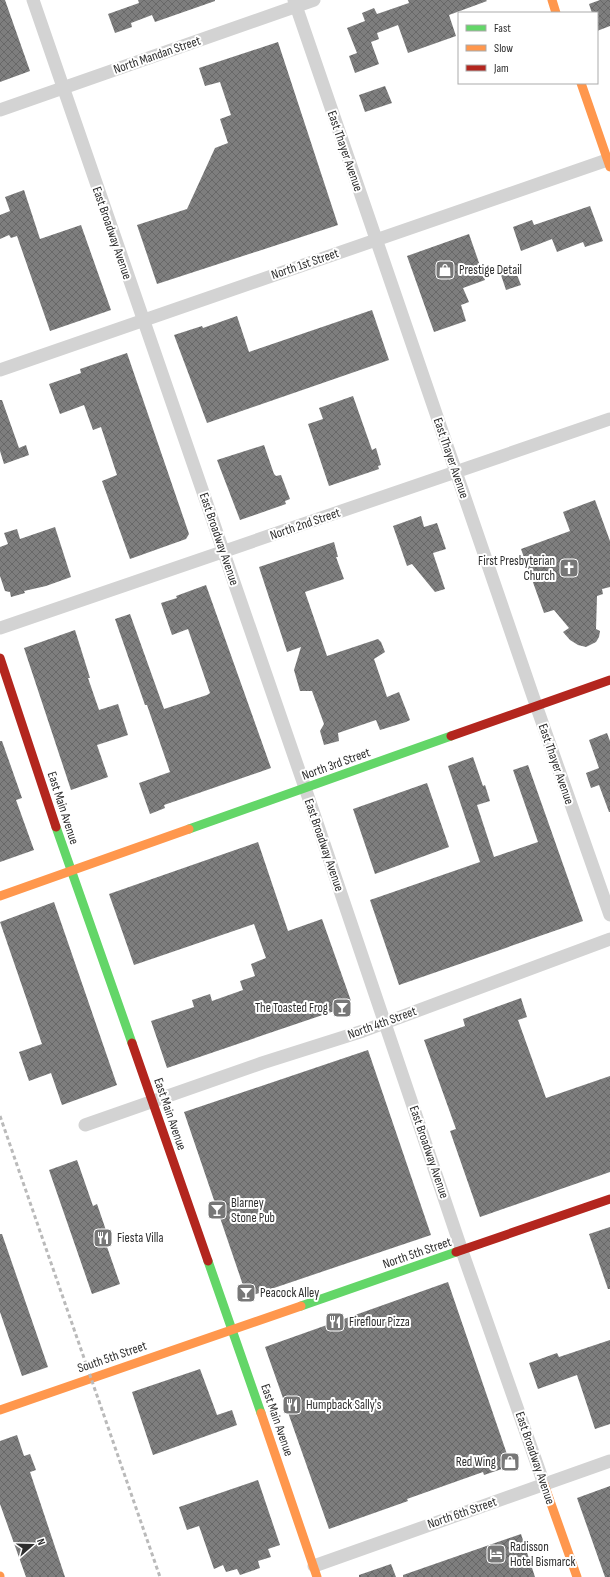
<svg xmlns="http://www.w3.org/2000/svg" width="610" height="1577" font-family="'Sofia Sans Condensed',sans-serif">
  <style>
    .building { fill: url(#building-cross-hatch) }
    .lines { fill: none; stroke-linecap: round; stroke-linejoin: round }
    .street { stroke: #d3d3d3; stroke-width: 13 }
    .fast { stroke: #63d668; stroke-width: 9 }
    .slow { stroke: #ff974d; stroke-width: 9 }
    .jam { stroke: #b3261e; stroke-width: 9 }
    .rail { stroke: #bababa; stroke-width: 3; stroke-dasharray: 4 3; stroke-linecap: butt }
    .labels { text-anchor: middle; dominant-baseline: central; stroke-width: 4; stroke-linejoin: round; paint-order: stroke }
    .street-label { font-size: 13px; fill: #2e2e2e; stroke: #fff }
    .poi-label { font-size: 13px; fill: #2e2e2e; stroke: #fff; text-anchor: start }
  </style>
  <defs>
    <pattern id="building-cross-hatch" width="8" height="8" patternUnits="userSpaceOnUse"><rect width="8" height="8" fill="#7e7e7e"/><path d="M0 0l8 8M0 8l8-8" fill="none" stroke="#686868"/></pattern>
  </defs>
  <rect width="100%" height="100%" fill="#fff"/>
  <path class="building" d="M0,0H5L30,71L0,82Z
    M138,0H215V1L155,22L152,15L131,23L132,27L115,33L108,14L139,3Z
    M408,0H486L487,1L449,15L456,36L408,53L398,25L377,33L379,39L371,42L379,64L355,73L349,56L357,53L347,28L365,21L362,13L374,8L377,14L409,3Z
    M600,0H610V26L597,31V13H592L589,4Z
    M278,42L338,225L157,284L137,225L187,209L215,148L228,143L220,119L231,115L220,82L205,86L199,68Z
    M385,86L392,103L365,112L359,95Z
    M24,190L40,239L81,225L111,310L50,331L17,236L11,238L9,235L0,239V215L10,211L5,197Z
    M590,206L603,241L585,247L583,242L557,252L552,239L521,251L513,227L532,220L534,225Z
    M469,234L485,280L463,288L469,302L461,305L466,321L434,332L407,256Z
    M515,270L521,285L506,290L501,275Z
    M372,310L389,360L207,423L174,335L202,326L203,328L237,316L249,352Z
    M127,353L189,534L186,539L130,559L102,481L117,475L101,427L93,430L84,405L60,414L49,384L81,373L80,369Z
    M353,396L372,450L376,448L381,465L378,466L379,469L329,486L308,424L323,419L319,408Z
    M0,400H2L19,448L26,445L29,455L4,464L0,451Z
    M264,445L274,474L276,476L281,475L290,499L285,501L286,504L240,520L217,460Z
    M595,500L610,541V587L602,589L603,594L597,596L596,629L600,631L599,637L596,642L586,647L578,645L570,640L563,632L569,628L554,610L544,613L521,549L570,531L563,512Z
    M421,516L424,527L437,523L446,549L433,553L445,589L435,592L412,564L407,566L393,526Z
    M55,527L71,577L46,586L24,591L25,593L11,597L10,592L5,591L0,576V547L8,544L4,533L17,529L20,539Z
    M334,542L338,557H336L344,579L305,592L327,656L378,639L381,642L385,652L374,659L387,697L399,692L410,720L406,722L380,730L376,720L338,733L339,741L324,745L320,731L324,724L312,691H300L294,670L301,647L287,652L259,567Z
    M206,585L271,768L164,805L165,808L150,814L139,783L170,772L147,705H145L115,619L130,614L164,709L207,695L210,693L188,629L172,635L161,603L177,598L176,596Z
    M75,630L90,678H88L99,710L118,704L128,735L97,745L108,777L71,790L24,648Z
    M607,733L610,741V812H609L599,785L591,788L586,773L599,768L589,740Z
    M0,741H2L22,798L16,800L34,850L0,862Z
    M473,757L483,786L485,785L490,801L477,805L494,857L538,842L513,770L528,765L583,921L399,985L370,900L480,862L448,766Z
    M427,783L449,847L375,874L353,809Z
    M258,842L288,931L322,919L351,1001L349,1006L167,1068L151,1021L194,1007L192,1000L210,994L212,1001L243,990L240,981L255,976L251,964L266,958L254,924L134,965L109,894Z
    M54,902L117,1085L62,1105L51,1073L29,1081L19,1052L42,1044L0,922Z
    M521,998L527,1017L518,1020L546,1098L610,1076V1172L480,1217L450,1131L456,1129L424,1040L465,1026L463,1019Z
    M368,1050L431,1235L247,1297L184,1112Z
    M77,1160L93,1206L97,1204L110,1242L106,1244L120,1284L92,1294L49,1170Z
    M610,1227V1289H608L589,1234Z
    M0,1234H2L48,1367L22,1376L0,1312Z
    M448,1282L511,1466L484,1475L483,1472L407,1499L408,1501L329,1529L265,1347Z
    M610,1340V1424L595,1429L577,1375L538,1389L529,1363L557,1353L559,1357Z
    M200,1369L217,1415L232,1410L237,1425L153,1455L132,1392Z
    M17,1435L24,1456L30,1454L36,1470L30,1472L65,1577H26L0,1504V1441Z
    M258,1480L280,1545L268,1549L271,1557L258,1561L260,1568L240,1575L237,1569L226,1572L223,1565L214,1569L199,1526L187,1530L179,1507Z
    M610,1486V1577H605L577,1498Z
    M521,1534L535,1577H403V1575Z
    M391,1564L396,1577H359V1575Z"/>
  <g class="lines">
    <path class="street" d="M33,0L312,808L462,1251L544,1484
      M294,0L536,705L610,915
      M0,110L314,0
      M0,370L610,159
      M0,628L610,419
      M85,1125L262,1063L363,1031L610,939
      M314,1566L610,1461"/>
    <path class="fast" d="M56,827L132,1043
      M189,829L451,736
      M208,1261L261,1413
      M301,1306L456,1252"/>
    <path class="slow" d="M552,0L556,13
      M581,83L610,167
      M0,896L189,829
      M0,1410L301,1306
      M261,1413L317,1577
      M544,1484L577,1577
      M0,1576V1577"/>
    <path class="jam" d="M0,658L56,827
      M451,736L610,680
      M132,1043L208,1261
      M456,1252L610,1199"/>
    <path class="rail" d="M0,1116L160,1577"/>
  </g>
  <defs>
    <symbol id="shop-square" viewBox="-11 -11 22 22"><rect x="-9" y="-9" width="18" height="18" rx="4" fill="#777" stroke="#fff"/><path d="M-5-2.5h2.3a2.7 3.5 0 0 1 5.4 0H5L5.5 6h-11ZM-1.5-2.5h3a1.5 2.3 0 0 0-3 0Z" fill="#fff"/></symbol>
    <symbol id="church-square" viewBox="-11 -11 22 22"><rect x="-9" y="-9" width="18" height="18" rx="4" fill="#777" stroke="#fff"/><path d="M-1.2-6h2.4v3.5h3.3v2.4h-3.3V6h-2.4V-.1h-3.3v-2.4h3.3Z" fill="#fff"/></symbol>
    <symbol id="bar-square" viewBox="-11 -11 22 22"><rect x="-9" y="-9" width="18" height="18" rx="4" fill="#777" stroke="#fff"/><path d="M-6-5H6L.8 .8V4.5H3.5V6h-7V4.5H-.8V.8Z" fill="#fff"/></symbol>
    <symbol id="restaurant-square" viewBox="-11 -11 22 22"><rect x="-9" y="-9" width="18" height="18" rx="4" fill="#777" stroke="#fff"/><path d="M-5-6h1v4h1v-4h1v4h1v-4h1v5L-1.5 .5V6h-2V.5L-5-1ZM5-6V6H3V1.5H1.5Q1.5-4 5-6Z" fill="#fff"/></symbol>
    <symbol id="hotel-square" viewBox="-11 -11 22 22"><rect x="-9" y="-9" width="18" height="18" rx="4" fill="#777" stroke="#fff"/><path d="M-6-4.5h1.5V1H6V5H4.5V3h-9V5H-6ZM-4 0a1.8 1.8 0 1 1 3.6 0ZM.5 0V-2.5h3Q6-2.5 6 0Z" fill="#fff"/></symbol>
  </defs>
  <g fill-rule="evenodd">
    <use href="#shop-square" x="434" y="259" width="22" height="22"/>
    <use href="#church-square" x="558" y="557" width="22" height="22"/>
    <use href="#bar-square" x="331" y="997" width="22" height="22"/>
    <use href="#bar-square" x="206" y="1199" width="22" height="22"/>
    <use href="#restaurant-square" x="92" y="1227" width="22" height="22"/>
    <use href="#bar-square" x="235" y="1282" width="22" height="22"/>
    <use href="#restaurant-square" x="324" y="1311" width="22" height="22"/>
    <use href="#restaurant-square" x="281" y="1394" width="22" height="22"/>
    <use href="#shop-square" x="499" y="1451" width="22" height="22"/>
    <use href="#hotel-square" x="485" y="1543" width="22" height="22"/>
  </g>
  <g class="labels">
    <g class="street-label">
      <text transform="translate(157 55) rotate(-19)">North Mandan Street</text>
      <text transform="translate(345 151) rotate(71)">East Thayer Avenue</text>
      <text transform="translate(112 233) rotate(71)">East Broadway Avenue</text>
      <text transform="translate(305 264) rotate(-19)">North 1st Street</text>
      <text transform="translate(451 458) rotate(71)">East Thayer Avenue</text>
      <text transform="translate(305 524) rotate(-19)">North 2nd Street</text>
      <text transform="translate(219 539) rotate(71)">East Broadway Avenue</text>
      <text transform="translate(336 764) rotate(-20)">North 3rd Street</text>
      <text transform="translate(556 764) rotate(71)">East Thayer Avenue</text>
      <text transform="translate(63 808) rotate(72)">East Main Avenue</text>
      <text transform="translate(324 845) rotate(71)">East Broadway Avenue</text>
      <text transform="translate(382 1023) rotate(-20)">North 4th Street</text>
      <text transform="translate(170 1114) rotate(71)">East Main Avenue</text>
      <text transform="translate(429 1152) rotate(71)">East Broadway Avenue</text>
      <text transform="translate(417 1253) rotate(-19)">North 5th Street</text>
      <text transform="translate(112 1357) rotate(-19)">South 5th Street</text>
      <text transform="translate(277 1420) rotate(71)">East Main Avenue</text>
      <text transform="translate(535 1458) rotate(71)">East Broadway Avenue</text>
      <text transform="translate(462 1513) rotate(-19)">North 6th Street</text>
    </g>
    <g class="poi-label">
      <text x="459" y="270">Prestige Detail</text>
      <text x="555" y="561" text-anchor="end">First Presbyterian<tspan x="555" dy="15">Church</tspan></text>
      <text x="328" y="1008" text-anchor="end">The Toasted Frog</text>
      <text x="231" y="1203">Blarney<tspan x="231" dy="15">Stone Pub</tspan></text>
      <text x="117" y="1238">Fiesta Villa</text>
      <text x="260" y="1293">Peacock Alley</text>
      <text x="349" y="1322">Fireflour Pizza</text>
      <text x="306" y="1405">Humpback Sally's</text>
      <text x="496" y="1462" text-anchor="end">Red Wing</text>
      <text x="510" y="1547">Radisson<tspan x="510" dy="15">Hotel Bismarck</tspan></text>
    </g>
  </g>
  <rect x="458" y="12" width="140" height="72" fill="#ffffff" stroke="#ababab"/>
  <rect x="466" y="25" width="20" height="6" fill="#63d668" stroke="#ababab"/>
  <text x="494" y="32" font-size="12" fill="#2e2e2e">Fast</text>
  <rect x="466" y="45" width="20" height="6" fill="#ff974d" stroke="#ababab"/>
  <text x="494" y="52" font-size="12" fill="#2e2e2e">Slow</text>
  <rect x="466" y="65" width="20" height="6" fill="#b3261e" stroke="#ababab"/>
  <text x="494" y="72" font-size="12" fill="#2e2e2e">Jam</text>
  <g transform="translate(32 1545) rotate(70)" stroke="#ffffff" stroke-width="3" paint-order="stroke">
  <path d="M0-3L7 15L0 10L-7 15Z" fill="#2e2e2e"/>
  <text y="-6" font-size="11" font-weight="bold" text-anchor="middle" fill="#2e2e2e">N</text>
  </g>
</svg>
